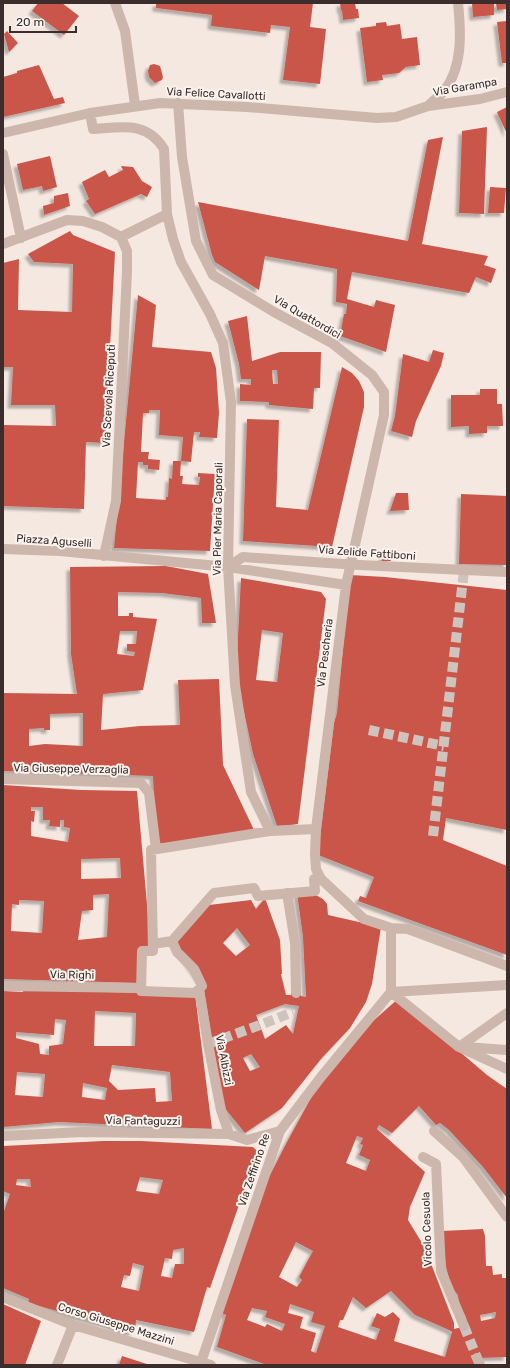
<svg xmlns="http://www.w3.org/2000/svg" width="510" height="1368" font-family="Rubik,sans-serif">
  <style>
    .building { fill: #ca5549; fill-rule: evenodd; filter: url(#shadow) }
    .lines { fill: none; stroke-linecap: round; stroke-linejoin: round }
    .minor-tunnel { stroke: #cfc3bd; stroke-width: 10; stroke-dasharray: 10 5; stroke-linecap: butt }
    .minor { stroke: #cdb6ab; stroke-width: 10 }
    .minor-bridge { stroke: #cdb6ab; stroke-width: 10 }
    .labels { text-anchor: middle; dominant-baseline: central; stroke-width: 4; stroke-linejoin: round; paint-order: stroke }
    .street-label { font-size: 11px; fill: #3b2d2b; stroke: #fbf3ee }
  </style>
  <defs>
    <filter id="shadow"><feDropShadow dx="-3.5" dy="3.5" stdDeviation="1" flood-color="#0004"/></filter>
  </defs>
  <rect width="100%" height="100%" fill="#f4e8e1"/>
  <path class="building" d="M38,3H62L79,16L64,35L32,11Z
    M156,3H313L310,27L326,29L320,84L283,80L290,27L271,25L270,33L211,26L212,15L156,8Z
    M340,3H355L356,9H358L359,18L343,20L342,10L341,11Z
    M472,3H494V15L473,17Z
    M496,3H507V9L497,10Z
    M507,21V63H502L497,22Z
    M386,22L387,26L400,24L402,39L417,37L420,65L406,67L399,73L382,75L383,80L367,82L360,28L376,26V23Z
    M7,31L18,43L9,52L4,34Z
    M154,64L160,66L163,77L162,80L155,83L149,77L148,71L150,65Z
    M39,65L54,99L63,97L65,103L3,117V77L17,73V71Z
    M507,107V134L497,112Z
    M487,127L484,214L459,213L462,131Z
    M443,137L422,244L488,256L484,265L496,269L491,283L476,277L469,293L352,272L347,299L374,307L376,300L395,305L386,352L340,336L344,314H346L347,304L336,302L337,269L265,256L259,290L215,262L212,255L198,202L408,241L428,140Z
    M50,156L57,187L43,191L42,186L23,190L17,164Z
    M121,166L133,167L142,181L152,187L147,197L141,194L95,214L86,201L89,199L82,182L105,170L109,177L123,170Z
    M490,187L506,188L504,213H488Z
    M68,193L70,206L44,215L43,206L54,203V196Z
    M70,231L73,235L115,252L105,443L86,442L84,509L3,506V425L56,426L55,405H11L13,367H3V263L19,259L18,310L72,312L73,264L34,262L28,254Z
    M138,295L156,305L152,347L211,352L216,368L219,413L217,438L199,437L200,432H194L191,462L181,461L183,437L159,435L160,410H149V413H143L141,452H149L148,459L160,460L159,470L148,469V465H143V462H138L136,498L166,500V497H168L169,478L172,479L173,461H181L180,476H183L182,484L199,485L200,477H198V473L215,474L210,551L114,548Z
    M247,316L252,361L280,352H321L320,388H314L313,409L269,405V402L240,401V384L251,385V379H241L239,364L228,321ZM272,370H277L278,384H273Z
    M433,350L444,353L441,366L416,421L412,437L391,431L395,416L403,354L429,362Z
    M342,367L352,373L359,381L364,392V407L332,547L243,541L247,419L279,420L276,507L308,510Z
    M480,389H497V404H502L503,426H487V433L469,434V426L451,427V395H480Z
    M396,493H408L409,510L390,511Z
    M461,494L507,496V565L459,564Z
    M383,550H391V561H382Z
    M166,566L208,574L216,623H202L201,598L162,593L118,592V616H129V613H133V617L157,619L143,690L103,694L101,730L140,726L180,725L178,680L219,679L223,765L254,830L197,840L156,844L153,776L3,771V693L77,694L71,654L70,567ZM120,631H137L136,644H127V651L135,652L134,656L117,654ZM83,713V746L45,744L29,746V729L44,728V730H50V714Z
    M350,575L385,577L507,590V830L446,818L443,840L507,866V955L358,901L360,896L366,898L374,877L318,855L334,723L337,713Z
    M241,578L321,592L326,599L298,824L277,826L253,754L239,688L237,658ZM262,630L283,633L277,682L256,680Z
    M3,785L81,790L137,791L151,950L141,949L140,983L3,979ZM31,807H43V820H50L49,826L60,827V820H64V827L70,828L68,842L31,836V821L34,822L35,811H31ZM120,858L121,878L81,879V859ZM109,894L107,937L78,940L82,911L93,910V895ZM19,900L44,901L42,933L11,931L12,904L19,905Z
    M297,893L314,894L323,899L327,904L328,915L381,927L372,984L366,1002L350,1028L321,1059L282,1108L245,1133L223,1106L203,984L174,942L209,905L251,900L256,909L265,898L280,940L282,974H281L286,995H291V992L300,993L301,996L306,997L303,937ZM237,928L250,945L236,956L223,943ZM285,1004L299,1006L293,1034L286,1025L265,1039L256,1015ZM251,1054L260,1067L250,1071L243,1058Z
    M23,990L195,994L212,1129L59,1122L3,1127V991L23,992ZM95,1011L136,1013L135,1046H94ZM55,1019L66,1020L63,1044L49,1046V1055L40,1054L39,1044L16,1038V1032L54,1035ZM112,1065L170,1072L172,1101L156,1102L155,1088L118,1090L109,1081ZM17,1072L45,1074L43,1097L15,1095ZM83,1083L107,1088L105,1100L82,1097Z
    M398,999L487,1075L507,1089V1198L483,1167L449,1130L440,1123L436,1125L419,1106L392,1133L379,1125L377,1129L425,1172L410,1207L408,1220L422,1243L430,1261L454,1323V1329L466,1326V1317L459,1306L458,1295L451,1287L446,1266L442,1231L483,1229L485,1236L486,1266H492L493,1275L502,1274V1278H507V1357L477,1358L475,1365H267L217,1347L226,1315L219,1312L268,1179L287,1142L317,1087L372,1022ZM357,1136L363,1138L360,1144L363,1145L359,1155L370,1160L366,1171L346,1163ZM296,1242L313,1251L299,1277L302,1280L297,1287L279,1277ZM391,1291L415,1315L449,1330L452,1332L445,1357L394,1341L400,1319L393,1312L385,1317L377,1313L371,1326L380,1329L376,1340L338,1327L340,1320H343L353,1297L366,1308ZM290,1304L314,1312L311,1322L325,1326L316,1353L311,1351L316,1333L300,1328L303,1317L288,1313ZM252,1308L267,1311L265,1317L285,1324L282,1331L267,1324L265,1327L247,1320ZM496,1312L495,1318L481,1321L480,1315Z
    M103,1141H141L253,1147L261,1155L246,1185L210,1288L207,1287L194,1332L136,1320L135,1330L129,1333L108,1325L28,1303L29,1299L3,1288V1214L10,1194L3,1191V1146ZM140,1177L163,1180L159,1194L136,1191ZM17,1179H30L31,1187L16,1185ZM184,1248V1264H175L172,1278L161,1276L165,1258L172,1259L173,1250ZM133,1263L144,1266L139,1291L121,1287L124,1275L130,1276Z
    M3,1304L41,1321L25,1365H3Z
    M122,1356L150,1365H119Z"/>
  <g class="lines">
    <path class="minor-tunnel" d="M369,730L444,746
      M433,836L464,571
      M208,1044L260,1025L293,1012
      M464,1326L477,1358"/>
    <path class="minor" d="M115,3L125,31L135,105
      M178,103L182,157L196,241L213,275L274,312L332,343L372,375L384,392V415L346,585L316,829L315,854L316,869L321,879L364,919L391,928L408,929L507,966
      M428,106C433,101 439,97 444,91C463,67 461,32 458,3
      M90,113L93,129C122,127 147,121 164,149L167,214L173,239L181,262L210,314L223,343L231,402L228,567L235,685L251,792L270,831
      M3,133L90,113L160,103L247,107L377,118L396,117L428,106L480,99L507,92
      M3,154L21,238
      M121,237L167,214
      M3,244L67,220L83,221L102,227L121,237
      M3,549L60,551L228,567L346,585
      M104,556L116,501L127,272V251L121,237
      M359,565L507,572
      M228,567L243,557L328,563
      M3,779L141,783L149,793L156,849
      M287,893L295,943L296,993
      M391,928V992
      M172,941L177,952L194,969L202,986L195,993L141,991L142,951H153L151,850L270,831L316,829
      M153,944L172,941L214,893L254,888L258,896L315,891L314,879H321
      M3,986L141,988
      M199,989L208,1044L221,1110L229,1134
      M391,992L459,1047L507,1069
      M391,992L507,985
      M459,1047L507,1013
      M465,1047L507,1050
      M434,1131L463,1157L507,1217
      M3,1136L82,1132L229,1134L247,1140L280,1131
      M423,1157L436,1164L441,1271L464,1326
      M3,1297L73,1325L211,1365
      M477,1358L480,1365
      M57,1365L73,1325
      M200,1365L280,1131L321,1077L391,992"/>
    <path class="minor-bridge" d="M328,563L359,565"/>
  </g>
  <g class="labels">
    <g class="street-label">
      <text transform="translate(465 87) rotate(-10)">Via Garampa</text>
      <text transform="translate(216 94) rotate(3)">Via Felice Cavallotti</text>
      <text transform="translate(307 317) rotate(30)">Via Quattordici</text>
      <text transform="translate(109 396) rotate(-87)">Via Scevola Riceputi</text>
      <text transform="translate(218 519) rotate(-89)">Via Pier Maria Caporali</text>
      <text transform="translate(54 541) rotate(4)">Piazza Aguselli</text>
      <text transform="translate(367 553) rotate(4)">Via Zelide Fattiboni</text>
      <text transform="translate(325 653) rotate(-83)">Via Pescheria</text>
      <text transform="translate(71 769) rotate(1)">Via Giuseppe Verzaglia</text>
      <text transform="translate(72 975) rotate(1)">Via Righi</text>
      <text transform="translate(224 1060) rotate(79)">Via Albizzi</text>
      <text transform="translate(143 1121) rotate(1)">Via Fantaguzzi</text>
      <text transform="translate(254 1170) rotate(-71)">Via Zeffirino Re</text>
      <text transform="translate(427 1229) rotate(-92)">Vicolo Cesuola</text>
      <text transform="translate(116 1324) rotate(17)">Corso Giuseppe Mazzini</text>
    </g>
  </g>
  <rect width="510" height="1368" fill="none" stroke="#3b2d2b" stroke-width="8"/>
  <path d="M10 26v6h66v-6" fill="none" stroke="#3b2d2b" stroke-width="2"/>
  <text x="16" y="26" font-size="12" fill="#3b2d2b" stroke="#fbf3ee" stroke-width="3" paint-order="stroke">20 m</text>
</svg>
